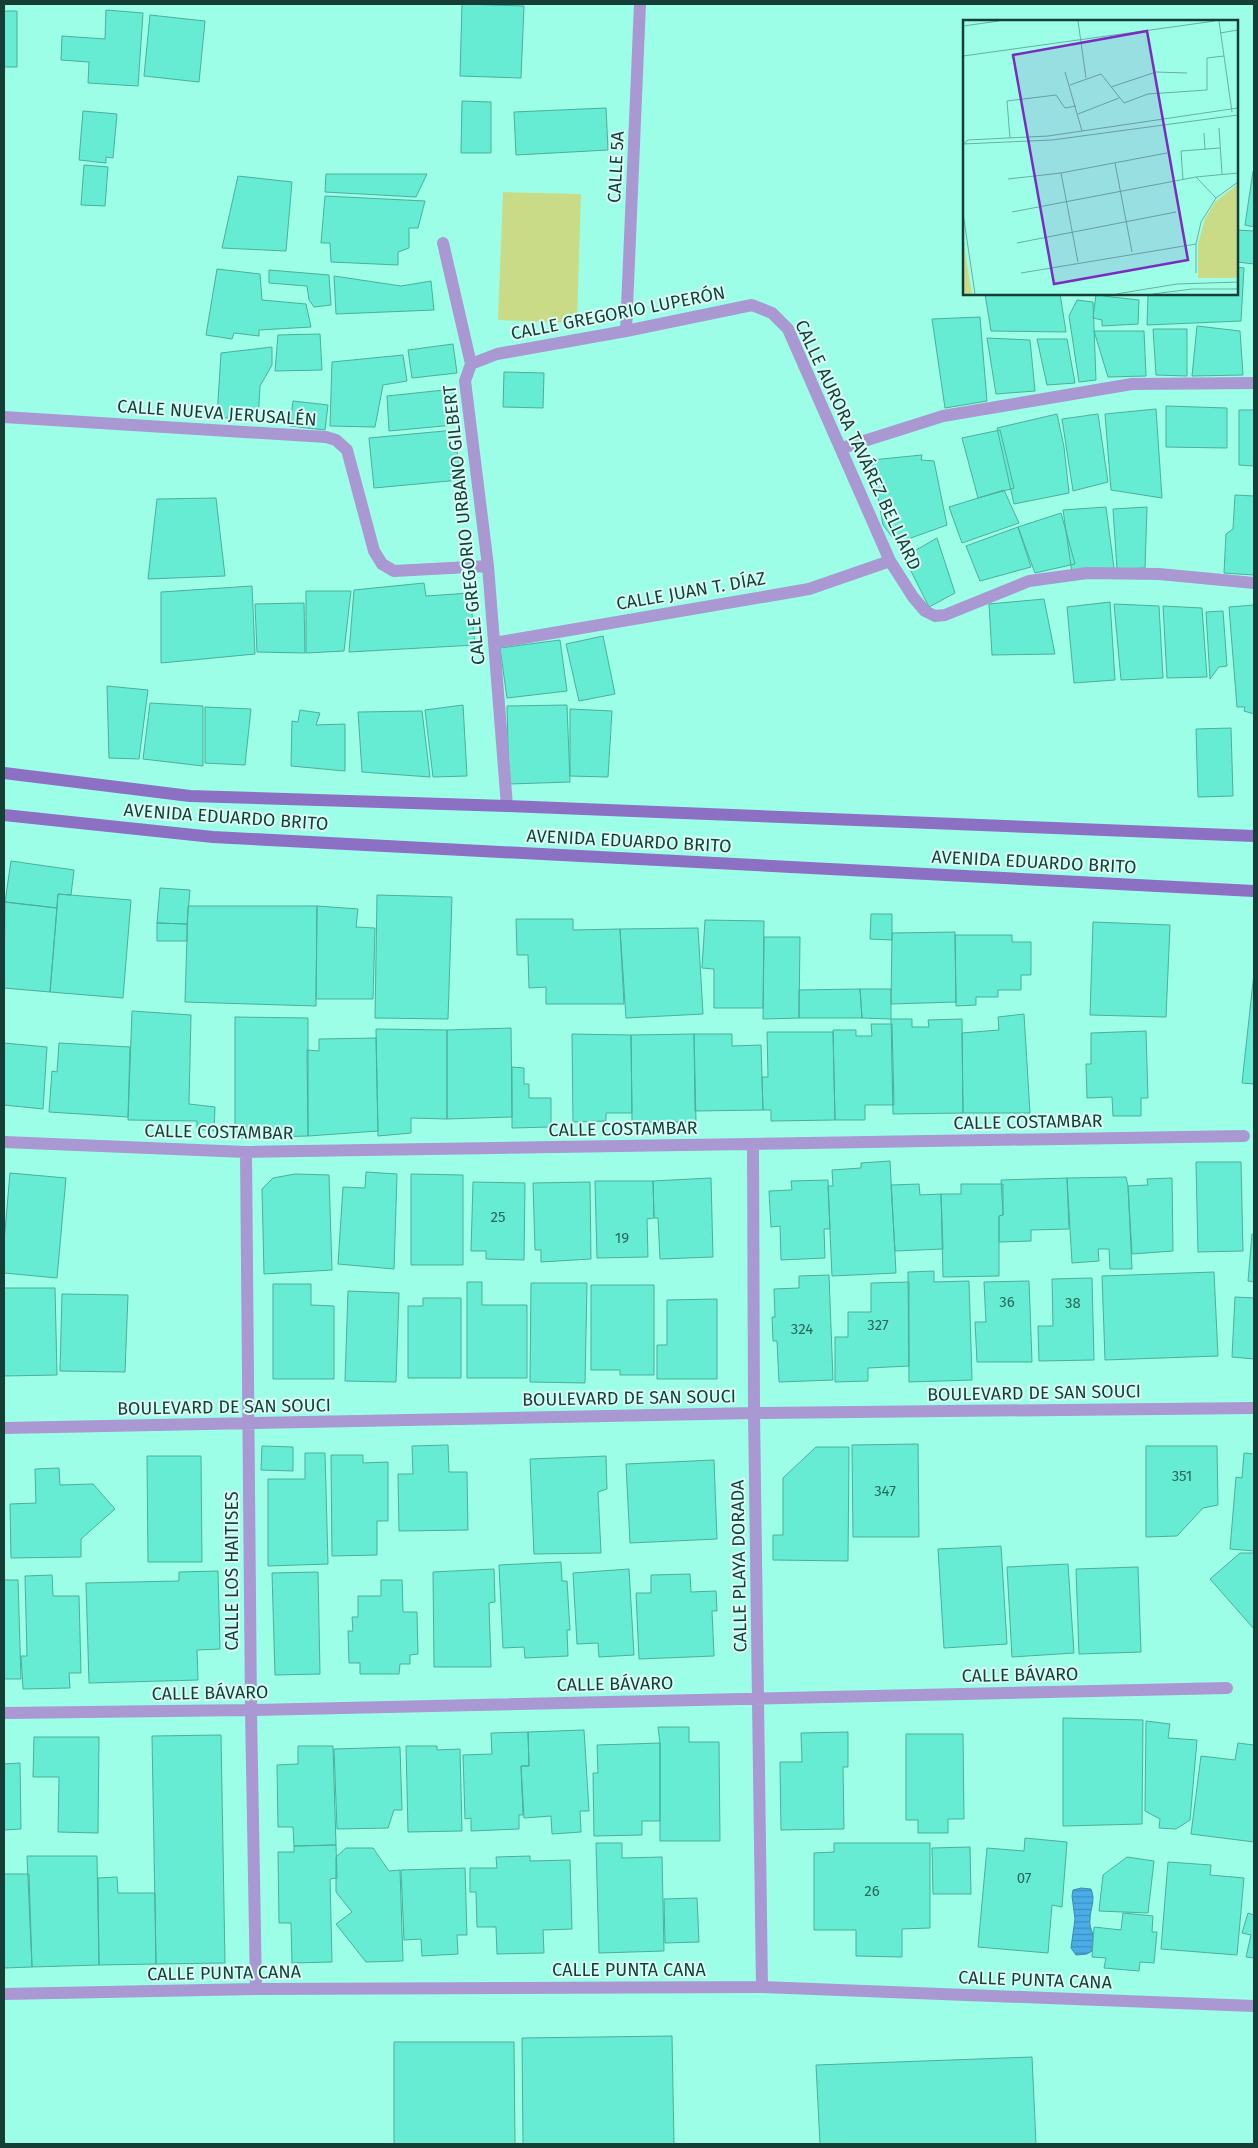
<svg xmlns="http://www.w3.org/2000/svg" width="1258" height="2148" font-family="'Fira Sans',sans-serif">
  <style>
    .garden { fill: #cadb87 }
    .water { fill: url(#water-rules); stroke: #3a8cb2 }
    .building { fill: #66ecd2; stroke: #4baf9b }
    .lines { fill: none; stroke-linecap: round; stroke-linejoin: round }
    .street { stroke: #a998d1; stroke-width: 12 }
    .secondary { stroke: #8b70c3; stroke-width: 12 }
    .labels { text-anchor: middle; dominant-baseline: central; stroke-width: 4; stroke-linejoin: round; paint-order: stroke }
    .number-label { font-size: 15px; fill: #286a5d }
    .street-label { font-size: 18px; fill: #143e36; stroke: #dbfff6 }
    .inset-road { fill: none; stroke: #66b1a1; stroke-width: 1 }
    .view { fill: #7b2cbf; fill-opacity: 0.15; stroke: #7b2cbf; stroke-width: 2.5 }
    .inset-edge { fill: none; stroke: #143e36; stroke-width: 2.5 }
  </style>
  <defs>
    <pattern id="water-rules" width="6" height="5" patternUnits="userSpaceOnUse" patternTransform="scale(1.25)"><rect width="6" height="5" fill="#4bade7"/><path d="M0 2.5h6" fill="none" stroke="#3d8ebc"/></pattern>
  </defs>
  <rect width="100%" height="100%" fill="#9dfee8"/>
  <path class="garden" d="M503,192L581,194L577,323L498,320Z"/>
  <path class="water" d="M1081,1888L1091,1889C1096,1901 1090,1908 1090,1920C1089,1926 1092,1930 1093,1935C1094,1940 1092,1946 1092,1951L1087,1954L1076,1955L1071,1948L1075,1919L1072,1896L1073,1890Z"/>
  <path class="building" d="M462,4L524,6L521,78L460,76Z
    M106,10L143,13L138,86L88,83L89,62L61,60L62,36L105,39Z
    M4,11H17V67H4Z
    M150,15L205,21L199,82L144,76Z
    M462,101L491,102V153H461Z
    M606,108L608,150L516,155L514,112Z
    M83,111L117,114L113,158L106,157V163L79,160Z
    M84,165L108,167L105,206L81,205Z
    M1253,171H1254V227L1245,225Z
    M326,174H427L416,197L325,192Z
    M238,176L292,182L286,251L222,248Z
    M325,196L425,201L418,228H409V248L398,252V265L331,262L330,243H321Z
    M1237,230L1254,231V264L1237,262Z
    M1237,267L1244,268L1241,321L1147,325L1148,294H1237Z
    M217,269L260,274L262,300L306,304L311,327L259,330V336L234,333L232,339L206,335Z
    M269,270L329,275L331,305L314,307L309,300L307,286L269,283Z
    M334,276L401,286L431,281L434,310L336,314Z
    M985,294H1060L1066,332L991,331Z
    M1096,294H1101L1103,296L1139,300L1138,324L1102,326V320L1093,318Z
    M1077,300L1093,302L1096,380L1079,382L1069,316Z
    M980,317L987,401L945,408L932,319Z
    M1197,326L1240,331L1243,375L1192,376Z
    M1153,329H1187V376L1156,375Z
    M1094,331H1144L1146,376L1108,377Z
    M320,334L322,370L275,371L278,335Z
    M987,338L1030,340L1035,391L996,394Z
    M1037,339H1067L1075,383L1047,385Z
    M453,344L457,373L412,378L408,350Z
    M272,347V365L260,386L258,421L217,417L221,353Z
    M403,355L407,381L383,385L375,427L330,426L332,362Z
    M504,372L544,373L543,408L503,407Z
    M454,389V425L389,431L387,396Z
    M293,401L328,405L325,430L290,426Z
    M1166,406L1227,408V448L1166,447Z
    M1156,409L1162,498L1111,490L1105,414Z
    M1239,410H1254V466L1239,465Z
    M1057,414L1064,447L1069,493L1014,504L997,428Z
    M1098,414L1108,482L1073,491L1062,419Z
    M455,430L460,480L374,488L369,438Z
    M1000,430L1014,488L978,498L962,438Z
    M922,455L921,460L934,461L947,525L897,543L883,525L871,460Z
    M1004,490L1019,523L962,543L949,507Z
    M1235,495L1254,496V575L1224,573L1226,534L1233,529Z
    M216,498L225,576L148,579L157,499Z
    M1106,507L1114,568L1072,573L1063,510Z
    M1147,507L1145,568L1117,569L1113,509Z
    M1061,513L1075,564L1035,573L1018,527Z
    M1018,527L1031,567L980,581L966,546Z
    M937,538L955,593L929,607L904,557Z
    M424,583L426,596L470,593L475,645L349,652L354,590Z
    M252,586L255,654L161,663V592Z
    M306,591H351L344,651L306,653Z
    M1044,599L1055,654L992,655L989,604Z
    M1110,602L1115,680L1074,683L1067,607Z
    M304,603L305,653L257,652L255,604Z
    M1114,604L1159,606L1163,678L1121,680Z
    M1254,605V714L1244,711L1245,707H1237L1229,607Z
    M1163,606L1202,608L1207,677L1167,678Z
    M1223,611L1227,666L1219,667L1210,679L1206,612Z
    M603,636L615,694L579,701L566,644Z
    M560,640L567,691L507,698L500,648Z
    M107,686L148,690L139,759L109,758Z
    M150,703L203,706V766L143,759Z
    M463,705L467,776L433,777L425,710Z
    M567,705L570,782L509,784L507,706Z
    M205,707L251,709L245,765L205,763Z
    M570,709L612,711L608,777L570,776Z
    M300,710L320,713L316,725L345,724V771L291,766L292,721L298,722Z
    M422,711L430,777L362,772L358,712Z
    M1231,728L1233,796L1198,797L1196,729Z
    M11,861L74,870L71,895L58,894L57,908L5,902Z
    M160,888L190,890L187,924L157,923Z
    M58,894L131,900L123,998L50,992Z
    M377,895L452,897L448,1019L375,1018Z
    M5,902L57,908L50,992L4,988Z
    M188,906H317L316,1006L185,1002Z
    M317,906L358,909L356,927L375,928L373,999H316Z
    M871,914H892V940L870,939Z
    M516,919H573V930L620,929L624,1004H546V987L529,988L528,955H517Z
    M705,920L764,921L763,1008H714V969L702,968Z
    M1093,922L1170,925L1166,1017L1090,1015Z
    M157,923L187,924V941H157Z
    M698,928L703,1014L626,1018L620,929Z
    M955,932L956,1002L891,1004L892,933Z
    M955,935H1012V942H1031V975H1021V990H998V997H976V1005L956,1006Z
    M764,937H800L799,1018L763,1019Z
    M1254,973V1084L1242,1083Z
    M860,989H891V1019L862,1018Z
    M860,989L862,1018H799V990Z
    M132,1011L191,1015L189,1104L215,1107L214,1131L197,1129V1121L128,1120Z
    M1024,1014L1030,1113H963L962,1033L999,1030L998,1017Z
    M235,1017L308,1018V1136L235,1138Z
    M891,1019H912V1027H929L928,1020L962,1019L963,1113L893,1114Z
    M871,1024H892L894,1105H865V1120H835L833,1030H856V1036H872Z
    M511,1028L512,1117L447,1119V1030Z
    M376,1029L447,1030V1119L411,1118V1133L378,1136Z
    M1146,1031L1148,1098H1141V1116H1113L1112,1097L1087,1098L1086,1064H1091V1033Z
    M767,1032H833L835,1120L771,1121V1110H763L762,1077H768Z
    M572,1034L631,1035L632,1113H606V1121L573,1122Z
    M694,1034L696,1122H632L631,1035Z
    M694,1034H732V1046L761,1045L763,1110L695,1111Z
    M376,1038L378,1131L308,1136L307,1050L319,1051V1039Z
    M4,1043L47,1047L43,1109L4,1105Z
    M59,1043L130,1047L128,1117L49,1112L52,1071L57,1072Z
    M512,1067L524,1068V1084H529V1098H551V1127L512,1128Z
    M890,1161L896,1273L832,1276L828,1186H833L832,1170L861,1168V1163Z
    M1196,1162H1241L1243,1251L1198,1252Z
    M366,1172L397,1174L394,1269L338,1264L343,1187L365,1188Z
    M10,1173L66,1178L57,1278L4,1273V1242Z
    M295,1174L329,1175L332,1270L264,1274L262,1189L273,1178Z
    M411,1174L463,1175V1265H411Z
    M1126,1177L1128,1186L1132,1269H1110L1109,1249H1098L1099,1261L1072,1263L1067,1178Z
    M711,1178L713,1257L660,1259L658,1218H654L653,1181Z
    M1067,1178L1069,1229L1031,1230V1241L999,1242V1216L1003,1215L1001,1180Z
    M1172,1178L1173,1251L1132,1254L1128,1186L1148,1185L1147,1179Z
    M828,1180L830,1229H824L825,1258L781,1260L780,1226L771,1227L769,1191L792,1190L791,1181Z
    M595,1181H653L654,1218L647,1219L648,1257L597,1258Z
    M473,1182L525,1183L524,1260L486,1259V1251H471Z
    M590,1182L591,1259L541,1262V1250H535L533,1183Z
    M919,1184L920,1195L941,1194L943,1249L895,1251L891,1185Z
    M961,1184H1003V1215L999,1216V1276L943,1277L941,1194H961Z
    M1252,1234L1254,1235V1282L1248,1281Z
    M934,1271V1282L969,1281L972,1380L909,1382L908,1272Z
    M1214,1272L1218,1356L1105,1360L1102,1276Z
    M829,1275L833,1380L779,1382L777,1341H773L772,1317H775L774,1289L799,1288V1276Z
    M1092,1278L1094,1360L1039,1361L1038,1326H1053L1052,1279Z
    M1029,1281L1032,1362H977L975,1322H986L984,1282Z
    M467,1282H482V1305H527V1378H467Z
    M909,1282V1366L868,1368V1381L835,1382V1337H848V1312H871V1283Z
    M531,1283H587L585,1383L530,1382Z
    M273,1284H311V1305L334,1306V1379H273Z
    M591,1285H654V1375H620V1370H591Z
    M4,1288H55L57,1375L4,1376Z
    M348,1291L399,1293L396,1382L345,1381Z
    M62,1294L128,1295L125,1372L60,1371Z
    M1235,1297L1254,1298V1359L1232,1357Z
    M423,1298H461V1378H408V1306H423Z
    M717,1299V1379H657V1345H667V1300Z
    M918,1444L919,1537H853L852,1445Z
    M448,1445L449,1472H467L468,1530L399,1531L398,1474H413L412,1446Z
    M262,1446L293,1447V1471L261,1470Z
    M1146,1446H1217L1218,1505L1203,1508L1177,1536L1146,1537Z
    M816,1447H849L848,1561L773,1560V1535H783V1478Z
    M305,1453H325L328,1564L268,1566V1479H305Z
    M1244,1453L1254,1454V1551L1230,1549L1236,1477L1242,1478Z
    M331,1455H363V1463L388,1462V1521H377V1555L332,1556Z
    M147,1456H201L202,1562H148Z
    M606,1456L607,1489L598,1492L601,1553L534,1554L530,1459Z
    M714,1460L717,1539L630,1543L626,1464Z
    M59,1468L60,1485L93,1484L115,1509L81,1539V1557L11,1558L10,1504L36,1503L35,1469Z
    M1001,1546L1007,1644L944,1648L938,1549Z
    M1240,1553H1254V1629L1210,1579Z
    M561,1562L562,1581H567L570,1630H567L568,1656L525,1658L524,1647L503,1648L499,1565Z
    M1068,1564L1074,1653L1012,1657L1007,1567Z
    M1138,1567L1141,1652L1079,1654L1076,1569Z
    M494,1569L495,1602L489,1603L491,1667H434L433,1572Z
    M629,1569L634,1655L599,1657L598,1643L577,1644L573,1573Z
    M218,1571L220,1649L197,1650L198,1680L89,1683L86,1583L179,1581V1572Z
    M318,1572L320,1674L275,1675L272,1573Z
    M690,1574L691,1592L716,1591L717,1611H712L714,1656L639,1659L636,1593H651V1575Z
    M52,1575L53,1596H79L81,1673H69L70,1688L23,1689L21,1656H27L25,1576Z
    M4,1580H18L21,1679H4Z
    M381,1580H402L403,1612H417L418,1654L410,1655V1664H400L399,1674H360V1663H349L348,1631H353L352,1617H358V1596H381Z
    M1063,1718L1143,1720L1142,1824L1063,1826Z
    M1146,1721L1170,1724L1168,1738L1197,1740L1190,1820L1176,1829L1159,1828L1160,1819L1145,1811Z
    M658,1727H689V1742H719L720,1841H660V1743Z
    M584,1730L589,1811H580L581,1832L552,1834L551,1816L524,1818L521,1766H529L528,1732Z
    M528,1732L529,1766H521L523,1815H519V1829L471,1831V1818L465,1819L463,1755L492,1754L491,1733Z
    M848,1732V1767H843L844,1829L781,1830L780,1762H802L801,1733Z
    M906,1734H963L964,1819H948V1833H918V1820H906Z
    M221,1735L225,1963L156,1964L152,1736Z
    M34,1737H99L98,1833L58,1832L59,1777H33Z
    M660,1743V1821H642V1835L594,1836L593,1773H598L597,1745Z
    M1238,1743L1254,1745V1842L1191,1834L1201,1756L1235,1760Z
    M298,1746H333L336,1845L294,1846L293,1827H278L277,1765L298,1764Z
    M406,1746H437V1750L460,1749L462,1831L408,1832Z
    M400,1747L402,1810H394L388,1828L337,1829L334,1749Z
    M20,1763L21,1829L4,1830V1764Z
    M1025,1838L1067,1842L1062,1907L1052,1905L1048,1953L978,1947L987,1848L1024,1851Z
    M596,1843H622V1858L662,1857L664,1951L599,1953Z
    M834,1843H930V1928L902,1929V1957L856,1956V1930H814V1853L834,1852Z
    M336,1845L337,1878L330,1879L332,1962L292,1963L291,1923H279L278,1852H294V1846Z
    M970,1847L971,1894H933L932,1848Z
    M346,1848H373L389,1871L400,1870L403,1961L366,1962L336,1924L352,1912L336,1892V1857Z
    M27,1856H97L99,1965L32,1967Z
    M530,1856V1861L570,1860L572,1929L543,1930L544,1953L497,1954L496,1927H477L476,1892H470V1868H497L496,1857Z
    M1127,1857L1154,1861L1148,1913L1099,1911L1103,1875Z
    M1168,1862L1211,1865L1210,1875L1244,1878L1237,1955L1161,1949Z
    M465,1868L467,1935H457L458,1954L422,1956L421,1939L404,1940L401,1870Z
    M4,1874H29L32,1967L4,1968Z
    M117,1877L118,1893H155L156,1964L99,1965L98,1878Z
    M697,1898L699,1942L665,1943L664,1899Z
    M1123,1913L1153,1916L1152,1932H1157L1154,1963L1140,1962L1139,1971L1104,1968L1106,1958L1092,1957L1094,1927L1121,1930Z
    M1248,1913L1254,1915V1913V1958L1246,1957L1251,1935L1242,1933Z
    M672,2036L674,2144H523L522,2038Z
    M394,2042H514L515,2144H394Z
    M1032,2057L1036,2144H820L816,2065Z"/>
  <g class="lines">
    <path class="street" d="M443,243L471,364L465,381L488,566L507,806
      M626,331L640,4
      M471,364L497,354L626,331L752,305L772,313L788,329L890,561L913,597L925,611L935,616L945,615L1029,581L1087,573L1159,574L1254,583
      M4,417L326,437L336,440L347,450L374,551L382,564L394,571L488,566
      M842,448L943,416L1132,384L1254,383
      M494,643L809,589L890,561
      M4,1142L246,1152L1244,1136
      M753,1144L754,1413L762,1987
      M246,1152L251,1710L256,1989
      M4,1428L754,1413L1254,1408
      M4,1713L251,1710L1227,1688
      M4,1994L256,1989L762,1987L1254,2006"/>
    <path class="secondary" d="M4,773L190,796L507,806L1254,836
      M4,815L213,837L1254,891"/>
  </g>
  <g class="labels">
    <g class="number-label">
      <text x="498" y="1217">25</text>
      <text x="622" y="1238">19</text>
      <text x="1007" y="1302">36</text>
      <text x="1073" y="1303">38</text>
      <text x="878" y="1325">327</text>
      <text x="802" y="1329">324</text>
      <text x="1182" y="1476">351</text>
      <text x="885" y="1491">347</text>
      <text x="1024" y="1878">07</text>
      <text x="872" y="1891">26</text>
    </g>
    <g class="street-label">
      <text transform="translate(616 167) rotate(-87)">CALLE 5A</text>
      <text transform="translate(618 313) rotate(-11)">CALLE GREGORIO LUPERÓN</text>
      <text transform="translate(217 413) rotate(4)">CALLE NUEVA JERUSALÉN</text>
      <text transform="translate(858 445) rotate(65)">CALLE AURORA TAVÁREZ BELLIARD</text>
      <text transform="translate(464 525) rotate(-96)">CALLE GREGORIO URBANO GILBERT</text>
      <text transform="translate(691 591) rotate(-10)">CALLE JUAN T. DÍAZ</text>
      <text transform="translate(226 817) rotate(4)">AVENIDA EDUARDO BRITO</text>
      <text transform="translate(629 841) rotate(3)">AVENIDA EDUARDO BRITO</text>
      <text transform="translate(1034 862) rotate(3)">AVENIDA EDUARDO BRITO</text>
      <text transform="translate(1028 1122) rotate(-1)">CALLE COSTAMBAR</text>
      <text transform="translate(623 1129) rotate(-1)">CALLE COSTAMBAR</text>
      <text transform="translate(219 1132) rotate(1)">CALLE COSTAMBAR</text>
      <text transform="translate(1034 1393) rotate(-1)">BOULEVARD DE SAN SOUCI</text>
      <text transform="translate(629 1398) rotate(-1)">BOULEVARD DE SAN SOUCI</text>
      <text transform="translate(224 1407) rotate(-1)">BOULEVARD DE SAN SOUCI</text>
      <text transform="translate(739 1566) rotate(-91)">CALLE PLAYA DORADA</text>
      <text transform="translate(232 1571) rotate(-90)">CALLE LOS HAITISES</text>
      <text transform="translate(1020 1675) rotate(-1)">CALLE BÁVARO</text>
      <text transform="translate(615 1684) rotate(-1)">CALLE BÁVARO</text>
      <text transform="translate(210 1693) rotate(-1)">CALLE BÁVARO</text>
      <text x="629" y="1970">CALLE PUNTA CANA</text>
      <text transform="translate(224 1973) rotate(-1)">CALLE PUNTA CANA</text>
      <text transform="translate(1035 1980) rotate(2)">CALLE PUNTA CANA</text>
    </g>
  </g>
  <g transform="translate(963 20)">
    <rect width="275" height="275" fill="#9dfee8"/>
    <path d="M275,164V258H235V224L242,199L252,182ZM0,210L2,231L9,274H0Z" fill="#cadb87"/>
    <path class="inset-road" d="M115,1L123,58M256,1L269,92M0,6L36,1M257,13L275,10M0,36L252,1M102,52L119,111M107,65L138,54L161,83L185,74L244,70V38L261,36M148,67L193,52L224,53M115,94L156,78M256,108L259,154M241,113L242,130M47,118L44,81L93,75L102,88L113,86M0,124L5,120L85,116L275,88M0,124L89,120L275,95M152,143L169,232M98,153L115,242M233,157L253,178M45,159L98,153L204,133M220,160L218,131L257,128M49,192L233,157L275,153M0,193L12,274M54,223L213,192M58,253L233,224M233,253V224L238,202L253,178L275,162M153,274L214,264L275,262M190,274L229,269H275"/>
    <path class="view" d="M184,11L225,240L91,264L50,35Z"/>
    <rect width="275" height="275" class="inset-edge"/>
  </g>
  <rect width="1258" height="2148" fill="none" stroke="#143e36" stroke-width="10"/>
</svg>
